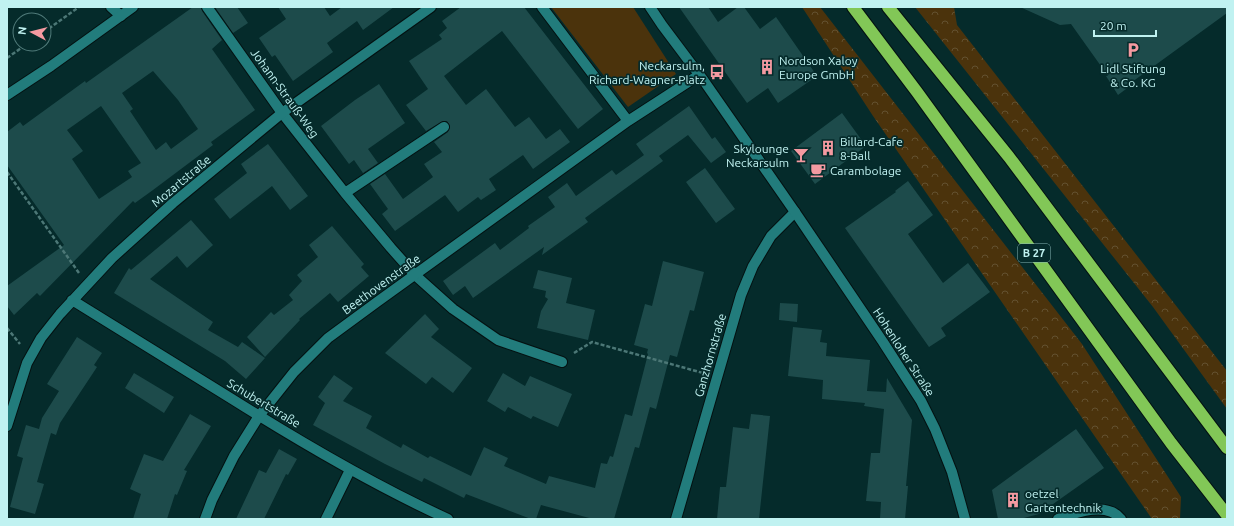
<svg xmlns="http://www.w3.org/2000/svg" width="1234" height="526" font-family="Ubuntu,sans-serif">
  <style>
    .grass { fill: #4b330c }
    .forest { fill: url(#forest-crowns) }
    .building { fill: #1d4b4b; fill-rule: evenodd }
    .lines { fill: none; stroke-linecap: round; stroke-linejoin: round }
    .lane-casing { stroke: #041111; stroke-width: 12 }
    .street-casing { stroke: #041111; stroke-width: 12 }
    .secondary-casing { stroke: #041111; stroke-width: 12 }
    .highway-casing { stroke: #041111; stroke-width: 14 }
    .path { stroke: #4c7776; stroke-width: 2.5; stroke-dasharray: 4 2; stroke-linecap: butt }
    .lane { stroke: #227c7c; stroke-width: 10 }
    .street { stroke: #227c7c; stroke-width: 10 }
    .secondary { stroke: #227c7c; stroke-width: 10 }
    .highway { stroke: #82c757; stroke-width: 12 }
    .labels { text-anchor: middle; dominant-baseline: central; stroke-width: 3.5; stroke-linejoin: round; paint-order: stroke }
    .shield { fill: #052b2b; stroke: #88b6b6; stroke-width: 1 }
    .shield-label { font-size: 11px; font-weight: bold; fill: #c0f2f1 }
    .poi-label { font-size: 12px; fill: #c0f2f1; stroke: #052b2b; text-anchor: start }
    .street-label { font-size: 12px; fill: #c0f2f1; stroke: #052b2b }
  </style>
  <defs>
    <pattern id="forest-crowns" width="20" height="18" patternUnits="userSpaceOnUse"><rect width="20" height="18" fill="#4b330c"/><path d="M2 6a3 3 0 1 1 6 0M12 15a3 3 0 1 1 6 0" fill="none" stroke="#635130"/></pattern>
  </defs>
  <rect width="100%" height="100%" fill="#052b2b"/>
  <path class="grass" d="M551,7H633L676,74L628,107Z"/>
  <path class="forest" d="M802,7H820L1082,344L1181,497L1180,519H1152L873,116Z
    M915,7H954L957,25L1227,371V409L1153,307Z"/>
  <path class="building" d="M193,7H201L202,11L222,40L212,49L255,110L211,142L213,145L153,190L135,203L133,201L40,296L37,293L14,315L7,306V286L64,245L7,165V132L20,122L23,126L85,81L86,83ZM153,71L178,100L198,129L171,149L166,142L156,150L130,111L133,109L122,93ZM101,106L141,163L128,171L132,177L99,199L72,159L83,151L67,130Z
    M215,7H237L248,23L233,33Z
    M278,7H324L330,16L342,7H394L363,30L357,21L327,43L333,52L293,81L275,55L272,57L259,38L286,19Z
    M461,7H524L603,109L578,129L502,31L444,76L466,105L486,89L515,127L529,117L546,139L560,129L570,142L533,169L523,155L489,179L496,190L481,200L478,197L458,212L445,195L395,231L382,214L388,209L370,184L385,174L403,199L433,177L424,164L442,152L434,142L448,132L450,126L447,121H443L426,131L406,105L428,89L409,61L442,39L439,35L447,28L442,21Z
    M679,7H708L718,22L738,7H744L760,29L776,17L817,76L778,103L768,88L747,103Z
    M1020,7H1227V13L1132,82L1134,83L1118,95L1106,76H1108L1071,24L1060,25Z
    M379,84L405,123L368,149L378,163L363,173L354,160L349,164L321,126L355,100Z
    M689,106L712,139L715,137L726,152L711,163L688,135L659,156L663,161L585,218L588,222L542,255L544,247L473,298L465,286L453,295L443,281L495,243L500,250L529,228L528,226L555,207L548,197L567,183L576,196L612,170L616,175L644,155L636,144Z
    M842,113L866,146L815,184L791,151Z
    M268,144L308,196L290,210L272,186L230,219L214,199L247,173L241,164Z
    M705,168L735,209L716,223L686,182Z
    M908,181L933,215L908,234L943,283L968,263L990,292L941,328L946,336L929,347L845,228L896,192L895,191Z
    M191,220L213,245L187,268L177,256L150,279L213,322L208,330L238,347L242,342L265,358L246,379L225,361L114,293L129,268L131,270Z
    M332,226L364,264L361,267L369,276L338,302L330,293L299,319L300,320L265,357L247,337L271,312L274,315L293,300L289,295L302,281L297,275L318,257L309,245Z
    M663,261L704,272L694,311L690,310L677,357L670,355L656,409L650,407L639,448L635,447L614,519H593L541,505L536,519H531L466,494L464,498L424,478L422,482L385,464L313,425L325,403L318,397L334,375L353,388L343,401L372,416L366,428L401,448L403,444L428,458L430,456L471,476L484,447L508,458L504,466L546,484L549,476L595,488L601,463L607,464L610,456L613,457L625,414L632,416L648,354L647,353L648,349L634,345L645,304L652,306Z
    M538,270L572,278L566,303L595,310L588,340L537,328L541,311L548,299L545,297L546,291L533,288Z
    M780,303L798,304L797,322L779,320Z
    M425,314L439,329L431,337L472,368L453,393L432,377L426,384L385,353Z
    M793,327L822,330L820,342L827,343L826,356L870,360L867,391L886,392L887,378L912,420L906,486H908L905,519H880L881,502L866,501L871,453H880L884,409L864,406L865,403L822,399L823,380L788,376Z
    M77,337L102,353L94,365L97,367L60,423L56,435L51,433L37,482L44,484L35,514L10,507L23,458L17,456L26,425L39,429L42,418L59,391L47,384Z
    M134,373L174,397L164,413L125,388Z
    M503,373L525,386L530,376L572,394L558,427L533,416L531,419L508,407L505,412L487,401Z
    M190,414L211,426L184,470L187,471L177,495L175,494L167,519H133L141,494L130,489L144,454L163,461Z
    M751,414L770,416L759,519H717L720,487H726L733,427L749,429Z
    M1076,429L1104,468L1039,514L1020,519H998L992,490Z
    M279,449L297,459L288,475L286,474L264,519H236L259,470L266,473Z"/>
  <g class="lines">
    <defs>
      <path id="lane" d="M111,7L121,16
        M207,7L282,113L345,193L391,248L415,275L453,309L498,340L562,362
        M345,193L444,127
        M326,519L350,470
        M1058,519C1075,513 1107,501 1121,519"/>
      <path id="street" d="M542,7L628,121L699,75
        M72,300C125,333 179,366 232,399C302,443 373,485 448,519
        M7,426L27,363L41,338L60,314L112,258L173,203L282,113L431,7
        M205,519L212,500L234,456L259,416L294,372L328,338L377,302L628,121
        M676,519L741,295L753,266L771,236L795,212"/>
      <path id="secondary" d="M650,7L662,25L704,81L795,212L883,342L921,401L935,429L952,472L965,519
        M7,95L51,66L133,7"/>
      <path id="highway" d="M853,7L917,92L1171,443L1227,515
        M888,7L1009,157L1227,448"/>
    </defs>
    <use href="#lane" class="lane-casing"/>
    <use href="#street" class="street-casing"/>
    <use href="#secondary" class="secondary-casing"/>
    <use href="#highway" class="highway-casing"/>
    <path class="path" d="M44,32L79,7
      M7,58L27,44
      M7,172L79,273
      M7,328L20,344
      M574,353L592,342L703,373"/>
    <use href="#lane" class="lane"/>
    <use href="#street" class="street"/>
    <use href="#secondary" class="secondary"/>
    <use href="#highway" class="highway"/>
  </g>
  <defs>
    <symbol id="parking-bare" viewBox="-9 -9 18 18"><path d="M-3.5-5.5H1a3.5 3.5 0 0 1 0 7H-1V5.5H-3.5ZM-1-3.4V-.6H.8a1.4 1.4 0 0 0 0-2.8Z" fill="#f49aa1" stroke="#052b2b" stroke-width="2.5" paint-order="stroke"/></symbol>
    <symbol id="building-bare" viewBox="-9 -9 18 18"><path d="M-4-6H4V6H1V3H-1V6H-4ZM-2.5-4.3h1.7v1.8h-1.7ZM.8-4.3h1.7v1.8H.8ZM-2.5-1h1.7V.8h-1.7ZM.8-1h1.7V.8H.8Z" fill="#f49aa1" stroke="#052b2b" stroke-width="2.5" paint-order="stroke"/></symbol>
    <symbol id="bus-bare" viewBox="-9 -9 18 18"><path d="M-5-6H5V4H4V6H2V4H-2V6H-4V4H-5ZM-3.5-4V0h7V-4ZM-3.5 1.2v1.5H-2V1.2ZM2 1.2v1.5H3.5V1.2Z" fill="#f49aa1" stroke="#052b2b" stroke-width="2.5" paint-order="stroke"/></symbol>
    <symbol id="bar-bare" viewBox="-9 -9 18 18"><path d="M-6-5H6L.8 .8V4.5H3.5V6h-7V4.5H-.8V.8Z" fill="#f49aa1" stroke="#052b2b" stroke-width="2.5" paint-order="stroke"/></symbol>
    <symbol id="cafe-bare" viewBox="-9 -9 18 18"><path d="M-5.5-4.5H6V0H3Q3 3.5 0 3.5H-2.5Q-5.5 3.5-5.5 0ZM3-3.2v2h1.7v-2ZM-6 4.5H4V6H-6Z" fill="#f49aa1" stroke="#052b2b" stroke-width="2.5" paint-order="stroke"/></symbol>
  </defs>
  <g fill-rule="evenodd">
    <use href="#parking-bare" x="1122" y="39" width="22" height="22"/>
    <use href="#building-bare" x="756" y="56" width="22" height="22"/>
    <use href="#bus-bare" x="706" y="61" width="22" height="22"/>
    <use href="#building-bare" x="817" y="137" width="22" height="22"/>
    <use href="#bar-bare" x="790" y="144" width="22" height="22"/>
    <use href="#cafe-bare" x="807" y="159" width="22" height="22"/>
    <use href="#building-bare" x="1002" y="489" width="22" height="22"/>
  </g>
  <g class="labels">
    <rect class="shield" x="1018" y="244" width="32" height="18" rx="3"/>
    <g class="shield-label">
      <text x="1034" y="253">B 27</text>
    </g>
    <g class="poi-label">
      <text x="779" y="60">Nordson Xaloy<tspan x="779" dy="14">Europe GmbH</tspan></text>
      <text x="705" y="65" text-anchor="end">Neckarsulm,<tspan x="705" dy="14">Richard-Wagner-Platz</tspan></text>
      <text x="1133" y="68" text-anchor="middle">Lidl Stiftung<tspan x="1133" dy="14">&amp; Co. KG</tspan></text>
      <text x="840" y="141">Billard-Cafe<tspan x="840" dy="14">8-Ball</tspan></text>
      <text x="789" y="148" text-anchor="end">Skylounge<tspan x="789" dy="14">Neckarsulm</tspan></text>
      <text x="830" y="170">Carambolage</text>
      <text x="1025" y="493">oetzel<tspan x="1025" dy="14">Gartentechnik</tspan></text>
    </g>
    <g class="street-label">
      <text transform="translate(285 93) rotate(54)">Johann-Strauß-Weg</text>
      <text transform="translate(181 181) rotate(-40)">Mozartstraße</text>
      <text transform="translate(381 284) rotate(-36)">Beethovenstraße</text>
      <text transform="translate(904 352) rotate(57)">Hohenloher Straße</text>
      <text transform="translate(710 355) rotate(-74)">Ganzhornstraße</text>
      <text transform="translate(264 403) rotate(31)">Schubertstraße</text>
    </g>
  </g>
  <rect width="1234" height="526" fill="none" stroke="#c0f2f1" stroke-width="16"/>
  <g transform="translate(32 32) rotate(277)"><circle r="19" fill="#052b2b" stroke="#507b7a"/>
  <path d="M0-3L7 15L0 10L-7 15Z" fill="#f49aa1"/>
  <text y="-6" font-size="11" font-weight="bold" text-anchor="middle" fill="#c0f2f1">N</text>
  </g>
  <path d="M1094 30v6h62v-6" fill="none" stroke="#c0f2f1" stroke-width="2"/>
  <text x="1100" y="30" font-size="12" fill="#c0f2f1" stroke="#052b2b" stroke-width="3" paint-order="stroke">20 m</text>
</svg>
